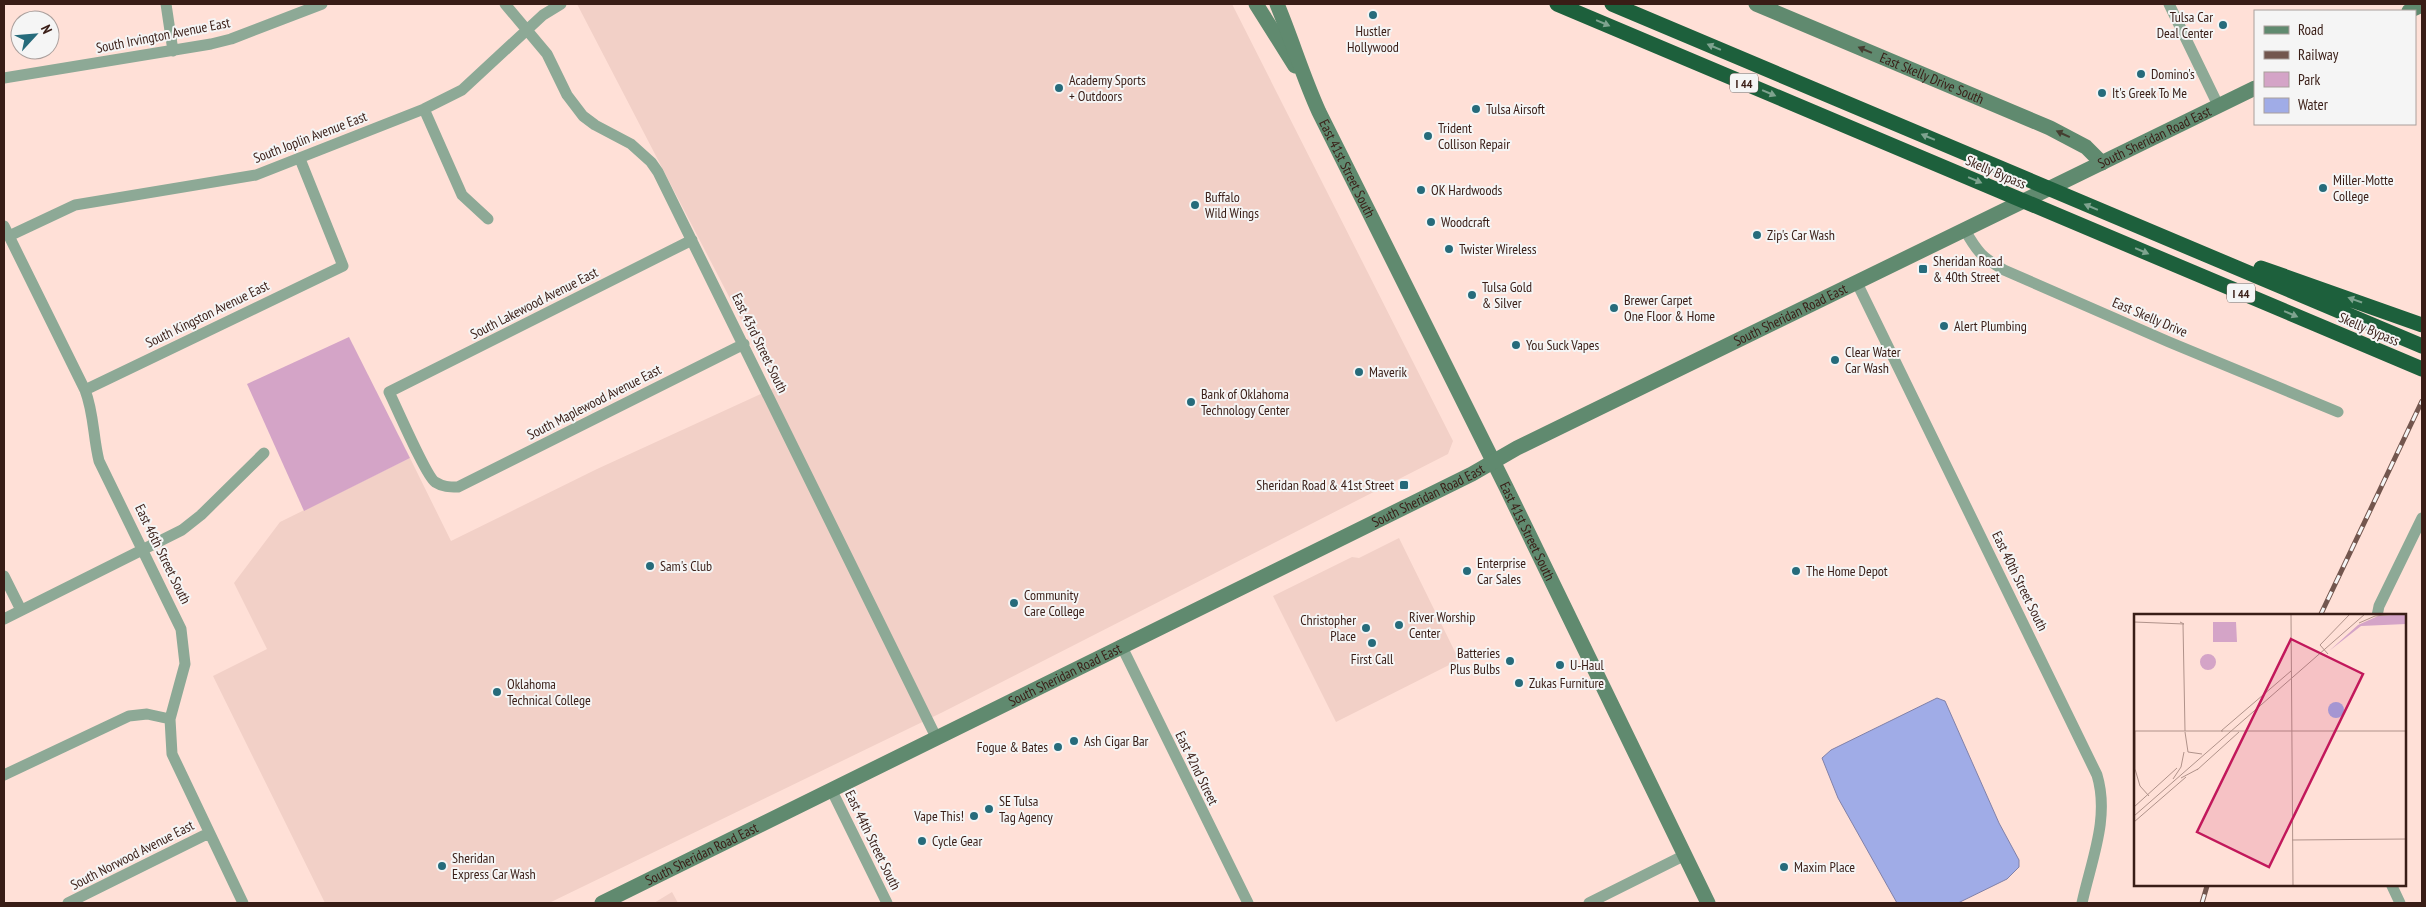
<svg xmlns="http://www.w3.org/2000/svg" width="2426" height="907" font-family="'PT Sans Narrow',sans-serif">
  <style>
    .built { fill: #f2d0c7 }
    .green { fill: #d4a4c7 }
    .water { fill: #a0ace7; stroke: #8181a8 }
    .lines { fill: none; stroke-linecap: round; stroke-linejoin: round }
    .street { stroke: #8da996; stroke-width: 11 }
    .secondary { stroke: #608a6f; stroke-width: 15 }
    .highway { stroke: #1d603c; stroke-width: 15 }
    .rail-casing { stroke: #73564e; stroke-width: 5 }
    .rail { stroke: #f5f5f5; stroke-width: 3; stroke-dasharray: 9; stroke-linecap: butt }
    .oneway { fill: #7ea38f }
    .oneway2 { fill: #453e31 }
    .poi-dot { fill: #266b7b; stroke: #f5f5f5; stroke-width: 2 }
    .labels { text-anchor: middle; dominant-baseline: central; stroke-width: 4; stroke-linejoin: round; paint-order: stroke }
    .shield { fill: #f5f5f5; stroke: #715e59; stroke-width: 1 }
    .shield-label { font-size: 12px; font-weight: bold; fill: #391d16 }
    .poi-label { font-size: 14px; fill: #391d16; stroke: #f5f5f5; text-anchor: start }
    .street-label { font-size: 14px; fill: #391d16; stroke: #f5f5f5 }
    .inset-road { fill: none; stroke: #b0928a; stroke-width: 1 }
    .view { fill: #c2185b; fill-opacity: 0.15; stroke: #c2185b; stroke-width: 2.5 }
    .inset-edge { fill: none; stroke: #391d16; stroke-width: 2.5 }
  </style>
  <rect width="100%" height="100%" fill="#ffe0d7"/>
  <path class="built" d="M577,4H1232L1453,441L1448,454L943,712L549,903H325L213,676L267,649L234,583L280,522L410,458L451,541L597,469L776,387Z
    M1399,538L1459,660L1336,722L1273,596L1352,557L1359,558Z
    M672,892L678,903H654Z"/>
  <path class="green" d="M349,337L410,458L304,511L247,384Z"/>
  <path class="water" d="M1937,698L1945,701L1999,823L2019,860V867L2007,879L1958,903H1897L1838,798L1822,758L1831,750Z"/>
  <g class="lines">
    <path class="street" d="M166,4L173,51
      M505,4L547,54L567,95L583,116L595,125L631,144L651,162L658,172L936,737
      M2169,4L2218,105
      M4,78L211,44L231,39L322,4
      M424,109L462,195L488,219
      M4,226L85,390C94,413 93,437 99,461L181,629L185,664L170,719L172,754L243,903
      M1965,230C1977,252 1983,258 2004,270L2169,342L2338,412
      M9,236L75,205L256,175L424,109L462,90L543,15L561,4
      M692,240L389,392C396,406 426,476 435,482C443,487 449,487 458,487L744,344
      M1857,283L2097,775C2110,818 2091,861 2082,903
      M85,390L343,266L300,159
      M4,576L21,610
      M2377,616L2379,606L2422,518
      M4,619L182,530L201,515L264,453
      M1121,645L1248,903
      M4,775L129,716L147,714L170,719
      M831,789L887,903
      M2392,886L2400,903
      M68,903L209,833
      M1589,903L1685,855"/>
    <g class="secondary">
      <path d="M1256,4L1295,66"/>
      <path id="s1" d="M1277,4C1292,40 1303,77 1319,112L1506,487L1708,903"/>
      <path id="s2" d="M1756,4L2050,128L2086,147L2102,163"/>
      <path d="M2409,11L2422,5"/>
      <path id="s3" d="M602,903L1472,474L1517,448L2255,88"/>
    </g>
    <path class="highway" d="M1557,4L2422,369
      M1612,4L2422,346
      M2261,268L2422,325"/>
    <defs>
      <path id="rail" d="M2320,616L2422,401
        M2202,903L2207,886"/>
    </defs>
    <use href="#rail" class="rail-casing"/>
    <use href="#rail" class="rail"/>
  </g>
  <defs><path id="oneway-solid" d="M-6-.8H1V-3.2L6.5 0L1 3.2V.8H-6Z" transform="scale(1.25)"/></defs>
  <g class="oneway">
    <use href="#oneway-solid" transform="translate(1603 23) rotate(23)"/>
    <use href="#oneway-solid" transform="translate(1714 47) rotate(-157)"/>
    <use href="#oneway-solid" transform="translate(1769 93) rotate(23)"/>
    <use href="#oneway-solid" transform="translate(1928 137) rotate(-157)"/>
    <use href="#oneway-solid" transform="translate(1975 180) rotate(23)"/>
    <use href="#oneway-solid" transform="translate(2091 207) rotate(-157)"/>
    <use href="#oneway-solid" transform="translate(2142 251) rotate(23)"/>
    <use href="#oneway-solid" transform="translate(2355 300) rotate(-161)"/>
    <use href="#oneway-solid" transform="translate(2291 314) rotate(23)"/>
  </g>
  <g class="oneway2">
    <use href="#oneway-solid" transform="translate(1865 50) rotate(-157)"/>
    <use href="#oneway-solid" transform="translate(2063 134) rotate(-155)"/>
  </g>
  <g class="poi-dot">
    <circle cx="1373" cy="15" r="5"/>
    <circle cx="2223" cy="25" r="5"/>
    <circle cx="2141" cy="74" r="5"/>
    <circle cx="1059" cy="88" r="5"/>
    <circle cx="2102" cy="93" r="5"/>
    <circle cx="1476" cy="109" r="5"/>
    <circle cx="1428" cy="136" r="5"/>
    <circle cx="2323" cy="188" r="5"/>
    <circle cx="1421" cy="190" r="5"/>
    <circle cx="1195" cy="205" r="5"/>
    <circle cx="1431" cy="222" r="5"/>
    <circle cx="1757" cy="235" r="5"/>
    <circle cx="1449" cy="249" r="5"/>
    <rect x="1918" y="264" width="10" height="10" rx="2.5"/>
    <circle cx="1472" cy="295" r="5"/>
    <circle cx="1614" cy="308" r="5"/>
    <circle cx="1944" cy="326" r="5"/>
    <circle cx="1516" cy="345" r="5"/>
    <circle cx="1835" cy="360" r="5"/>
    <circle cx="1359" cy="372" r="5"/>
    <circle cx="1191" cy="402" r="5"/>
    <rect x="1399" y="480" width="10" height="10" rx="2.5"/>
    <circle cx="650" cy="566" r="5"/>
    <circle cx="1467" cy="571" r="5"/>
    <circle cx="1796" cy="571" r="5"/>
    <circle cx="1014" cy="603" r="5"/>
    <circle cx="1399" cy="625" r="5"/>
    <circle cx="1366" cy="628" r="5"/>
    <circle cx="1372" cy="643" r="5"/>
    <circle cx="1510" cy="661" r="5"/>
    <circle cx="1560" cy="665" r="5"/>
    <circle cx="1519" cy="683" r="5"/>
    <circle cx="497" cy="692" r="5"/>
    <circle cx="1074" cy="741" r="5"/>
    <circle cx="1058" cy="747" r="5"/>
    <circle cx="989" cy="809" r="5"/>
    <circle cx="974" cy="816" r="5"/>
    <circle cx="922" cy="841" r="5"/>
    <circle cx="442" cy="866" r="5"/>
    <circle cx="1784" cy="867" r="5"/>
  </g>
  <g class="labels">
    <g class="shield">
      <rect x="1730" y="73.5" width="28" height="19" rx="4"/>
      <rect x="2227" y="283.5" width="28" height="19" rx="4"/>
    </g>
    <g class="shield-label">
      <text x="1744" y="83">I 44</text>
      <text x="2241" y="293">I 44</text>
    </g>
    <g class="poi-label">
      <text x="2213" y="17" text-anchor="end">Tulsa Car<tspan x="2213" dy="16">Deal Center</tspan></text>
      <text x="1373" y="31" text-anchor="middle">Hustler<tspan x="1373" dy="16">Hollywood</tspan></text>
      <text x="2151" y="74">Domino's</text>
      <text x="1069" y="80">Academy Sports<tspan x="1069" dy="16">+ Outdoors</tspan></text>
      <text x="2112" y="93">It's Greek To Me</text>
      <text x="1486" y="109">Tulsa Airsoft</text>
      <text x="1438" y="128">Trident<tspan x="1438" dy="16">Collison Repair</tspan></text>
      <text x="2333" y="180">Miller-Motte<tspan x="2333" dy="16">College</tspan></text>
      <text x="1431" y="190">OK Hardwoods</text>
      <text x="1205" y="197">Buffalo<tspan x="1205" dy="16">Wild Wings</tspan></text>
      <text x="1441" y="222">Woodcraft</text>
      <text x="1767" y="235">Zip's Car Wash</text>
      <text x="1459" y="249">Twister Wireless</text>
      <text x="1933" y="261">Sheridan Road<tspan x="1933" dy="16">&amp; 40th Street</tspan></text>
      <text x="1482" y="287">Tulsa Gold<tspan x="1482" dy="16">&amp; Silver</tspan></text>
      <text x="1624" y="300">Brewer Carpet<tspan x="1624" dy="16">One Floor &amp; Home</tspan></text>
      <text x="1954" y="326">Alert Plumbing</text>
      <text x="1526" y="345">You Suck Vapes</text>
      <text x="1845" y="352">Clear Water<tspan x="1845" dy="16">Car Wash</tspan></text>
      <text x="1369" y="372">Maverik</text>
      <text x="1201" y="394">Bank of Oklahoma<tspan x="1201" dy="16">Technology Center</tspan></text>
      <text x="1394" y="485" text-anchor="end">Sheridan Road &amp; 41st Street</text>
      <text x="1477" y="563">Enterprise<tspan x="1477" dy="16">Car Sales</tspan></text>
      <text x="660" y="566">Sam's Club</text>
      <text x="1806" y="571">The Home Depot</text>
      <text x="1024" y="595">Community<tspan x="1024" dy="16">Care College</tspan></text>
      <text x="1409" y="617">River Worship<tspan x="1409" dy="16">Center</tspan></text>
      <text x="1356" y="620" text-anchor="end">Christopher<tspan x="1356" dy="16">Place</tspan></text>
      <text x="1500" y="653" text-anchor="end">Batteries<tspan x="1500" dy="16">Plus Bulbs</tspan></text>
      <text x="1372" y="659" text-anchor="middle">First Call</text>
      <text x="1570" y="665">U-Haul</text>
      <text x="1529" y="683">Zukas Furniture</text>
      <text x="507" y="684">Oklahoma<tspan x="507" dy="16">Technical College</tspan></text>
      <text x="1084" y="741">Ash Cigar Bar</text>
      <text x="1048" y="747" text-anchor="end">Fogue &amp; Bates</text>
      <text x="999" y="801">SE Tulsa<tspan x="999" dy="16">Tag Agency</tspan></text>
      <text x="964" y="816" text-anchor="end">Vape This!</text>
      <text x="932" y="841">Cycle Gear</text>
      <text x="452" y="858">Sheridan<tspan x="452" dy="16">Express Car Wash</tspan></text>
      <text x="1794" y="867">Maxim Place</text>
    </g>
    <g class="street-label">
      <text transform="translate(163 35) rotate(-11)">South Irvington Avenue East</text>
      <text stroke="none"><textPath href="#s2" startOffset="191">East Skelly Drive South</textPath></text>
      <text transform="translate(310 137) rotate(-21)">South Joplin Avenue East</text>
      <text stroke="none"><textPath href="#s3" startOffset="1731">South Sheridan Road East</textPath></text>
      <text stroke="none"><textPath href="#s1" startOffset="179">East 41st Street South</textPath></text>
      <text transform="translate(1996 172) rotate(23)">Skelly Bypass</text>
      <text transform="translate(534 303) rotate(-27)">South Lakewood Avenue East</text>
      <text transform="translate(207 314) rotate(-26)">South Kingston Avenue East</text>
      <text stroke="none"><textPath href="#s3" startOffset="1326">South Sheridan Road East</textPath></text>
      <text transform="translate(2150 317) rotate(23)">East Skelly Drive</text>
      <text transform="translate(2369 329) rotate(23)">Skelly Bypass</text>
      <text transform="translate(760 343) rotate(64)">East 43rd Street South</text>
      <text transform="translate(594 402) rotate(-27)">South Maplewood Avenue East</text>
      <text stroke="none"><textPath href="#s3" startOffset="921">South Sheridan Road East</textPath></text>
      <text stroke="none"><textPath href="#s1" startOffset="584">East 41st Street South</textPath></text>
      <text transform="translate(163 554) rotate(64)">East 46th Street South</text>
      <text transform="translate(2020 581) rotate(64)">East 40th Street South</text>
      <text stroke="none"><textPath href="#s3" startOffset="516">South Sheridan Road East</textPath></text>
      <text transform="translate(1197 768) rotate(64)">East 42nd Street</text>
      <text transform="translate(873 840) rotate(64)">East 44th Street South</text>
      <text stroke="none"><textPath href="#s3" startOffset="111">South Sheridan Road East</textPath></text>
      <text transform="translate(132 855) rotate(-27)">South Norwood Avenue East</text>
    </g>
  </g>
  <g transform="translate(2134 614)">
    <rect width="272" height="272" fill="#ffe0d7"/>
    <path d="M272,0V10L227,12L195,37L224,11L244,2ZM79,8H102L103,28H79ZM66 48a8 8 0 1 1 16 0a8 8 0 1 1-16 0Z" fill="#d4a4c7"/>
    <path d="M194 96a8 8 0 1 1 16 0a8 8 0 1 1-16 0Z" fill="#a0ace7"/>
    <path class="inset-road" d="M157,0L159,272M0,8L50,10L46,8M225,9L241,2L262,0M49,10L51,117M194,40L186,31L216,0M0,117H89M1,117V155L6,172L15,182M87,117H273M87,117L157,57M51,118L54,138L68,140M63,156L105,118M47,164L64,155M39,165L47,153L50,138M0,193L43,154M0,202L231,0M0,208L52,163M158,226L273,225"/>
    <path class="view" d="M157,25L229,60L135,253L63,218Z"/>
    <rect width="272" height="272" class="inset-edge"/>
  </g>
  <rect width="2426" height="907" fill="none" stroke="#391d16" stroke-width="10"/>
  <rect x="2254" y="10" width="162" height="115" fill="#f5f5f5" stroke="#aa9f9c"/>
  <rect x="2264" y="26" width="25" height="8" fill="#608a6f" stroke="#aa9f9c"/>
  <text x="2298" y="35" font-size="15" fill="#391d16">Road</text>
  <rect x="2264" y="51" width="25" height="8" fill="#73564e" stroke="#aa9f9c"/>
  <text x="2298" y="60" font-size="15" fill="#391d16">Railway</text>
  <rect x="2264" y="72" width="25" height="15" fill="#d4a4c7" stroke="#aa9f9c"/>
  <text x="2298" y="85" font-size="15" fill="#391d16">Park</text>
  <rect x="2264" y="98" width="25" height="15" fill="#a0ace7" stroke="#aa9f9c"/>
  <text x="2298" y="110" font-size="15" fill="#391d16">Water</text>
  <g transform="translate(35 35) rotate(64)"><circle r="24" fill="#f5f5f5" stroke="#aa9f9c"/>
  <path d="M0-4L9 19L0 12L-9 19Z" fill="#266b7b"/>
  <text y="-8" font-size="14" font-weight="bold" text-anchor="middle" fill="#391d16">N</text>
  </g>
</svg>
